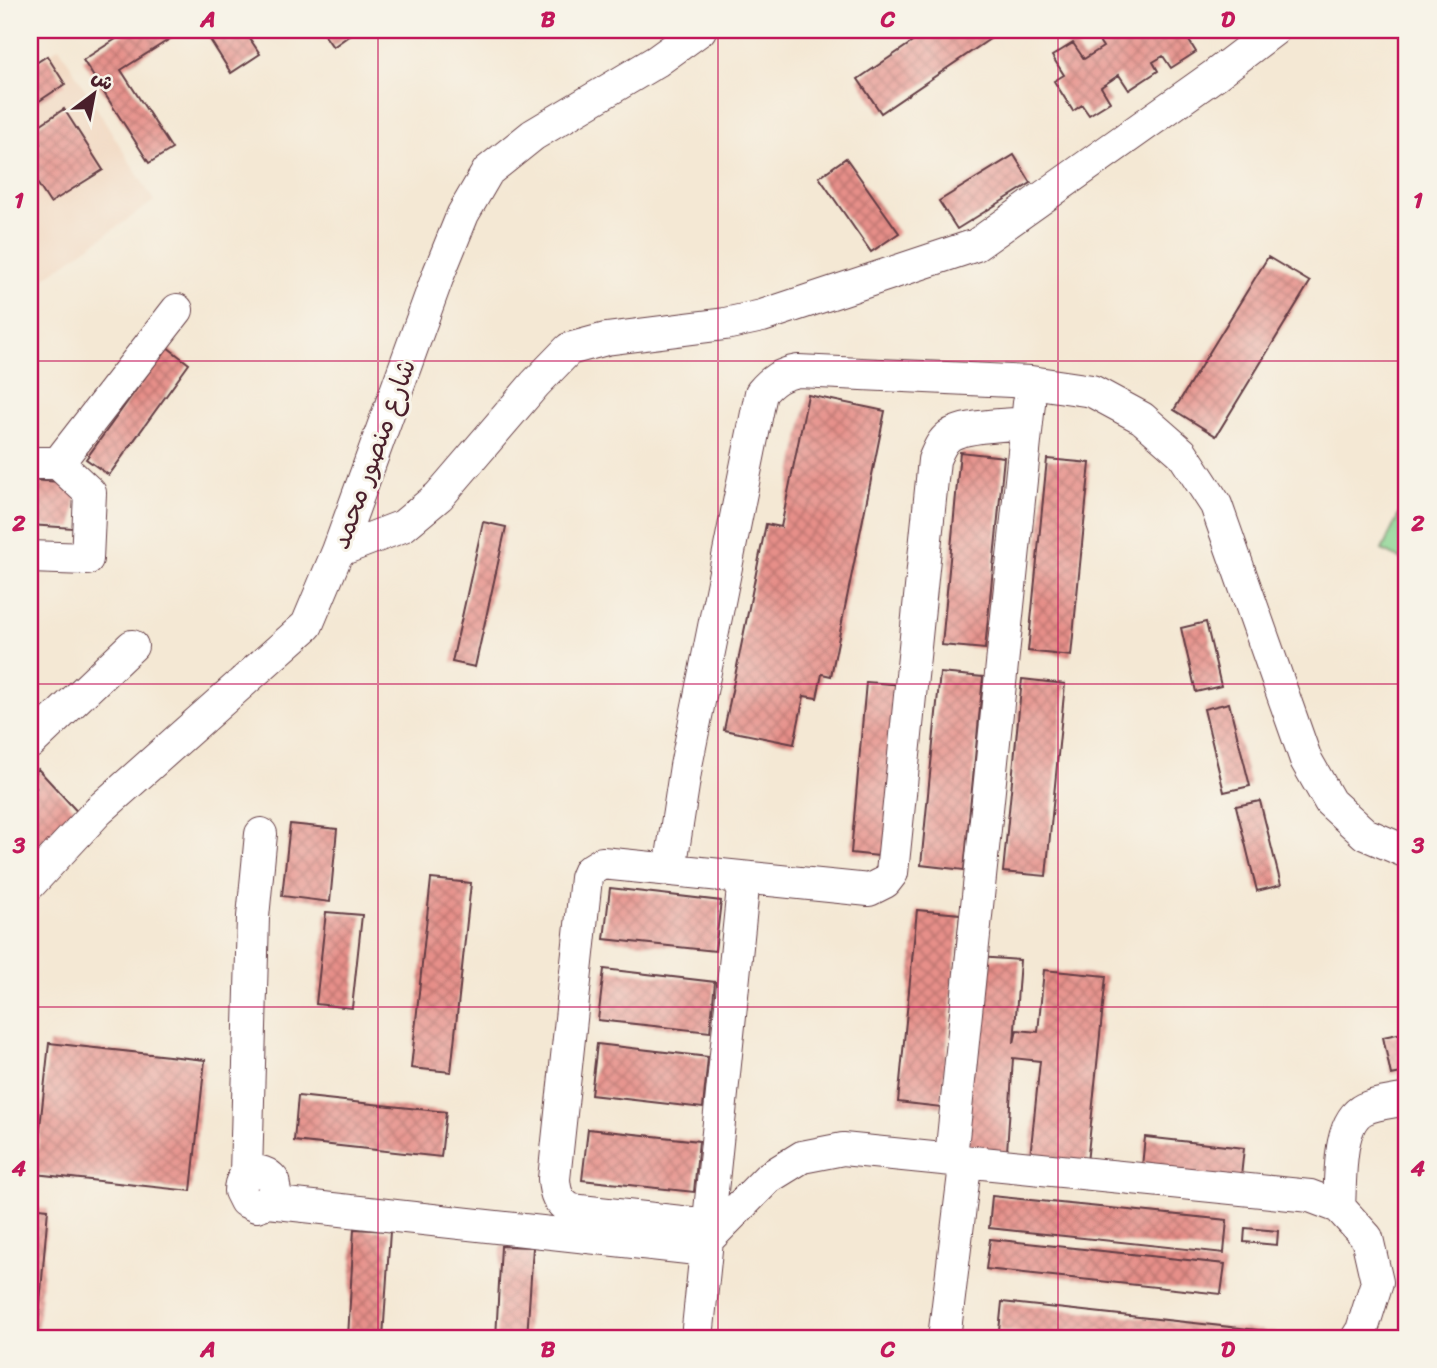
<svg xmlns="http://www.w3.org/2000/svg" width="1437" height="1368" font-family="Sriracha,'Playpen Sans Arabic',sans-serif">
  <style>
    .built { fill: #f1d5bd }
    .green { fill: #88d491; stroke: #697a5e; stroke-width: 2 }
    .building { fill: url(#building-cross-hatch) }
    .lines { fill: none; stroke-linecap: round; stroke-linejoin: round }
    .minor-casing { stroke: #643d44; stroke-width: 34 }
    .minor { stroke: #fff; stroke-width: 32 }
    .grid { fill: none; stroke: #c2185b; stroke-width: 2; stroke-opacity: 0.55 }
    .labels { text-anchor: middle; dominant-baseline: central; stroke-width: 6; stroke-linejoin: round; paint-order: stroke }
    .street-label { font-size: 26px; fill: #4a1f2b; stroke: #f7f3e8 }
    .neatline { fill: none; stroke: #c2185b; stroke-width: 2.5 }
    .grid-label { font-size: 23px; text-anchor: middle; font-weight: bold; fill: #c2185b }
  </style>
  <defs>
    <pattern id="building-cross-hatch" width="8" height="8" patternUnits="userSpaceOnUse" patternTransform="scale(1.75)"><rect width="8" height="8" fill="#e68f89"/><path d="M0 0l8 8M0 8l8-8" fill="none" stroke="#bc7470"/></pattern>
  </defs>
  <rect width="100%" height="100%" fill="#f7f3e8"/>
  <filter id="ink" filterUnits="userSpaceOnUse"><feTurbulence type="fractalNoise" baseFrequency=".0143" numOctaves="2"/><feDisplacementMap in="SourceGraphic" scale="14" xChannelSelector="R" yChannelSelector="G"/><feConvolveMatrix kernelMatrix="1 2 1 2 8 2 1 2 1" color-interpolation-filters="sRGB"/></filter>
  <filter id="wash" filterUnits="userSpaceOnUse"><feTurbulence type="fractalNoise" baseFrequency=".00686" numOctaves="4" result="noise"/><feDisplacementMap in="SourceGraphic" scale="28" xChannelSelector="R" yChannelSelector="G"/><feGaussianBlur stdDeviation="1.57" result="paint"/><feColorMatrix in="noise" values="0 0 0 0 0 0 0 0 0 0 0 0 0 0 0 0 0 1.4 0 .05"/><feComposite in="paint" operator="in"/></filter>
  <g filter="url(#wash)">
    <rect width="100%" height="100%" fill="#f4e8d4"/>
    <path class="built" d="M59,47L154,201L30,288V67Z"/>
    <path class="green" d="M1407,498V562L1382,550Z"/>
    <g id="blocks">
      <path class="building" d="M130,30H184L121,70L172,149L149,163L83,60Z
        M204,30H244L260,54L231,73Z
        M321,30H357L333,47Z
        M930,30H1003L881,113L858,79Z
        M1099,30H1202L1188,39L1196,52L1171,68L1163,56L1153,62L1158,71L1129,90L1119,75L1101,87L1110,102L1089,115L1082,105L1073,111L1054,81L1064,75L1052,56L1073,43L1084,59L1103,47L1094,33Z
        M47,56L65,84L30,107V67Z
        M64,109L103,170L50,203L30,172V151L40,144L32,130Z
        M1014,155L1031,183L957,229L939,201Z
        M846,158L899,233L871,252L819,177Z
        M1268,257L1310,282L1216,436L1174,410Z
        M167,347L189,364L109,475L86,459Z
        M808,395L885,411L831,676L822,674L817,698L804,696L794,744L724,730L766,524L781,527Z
        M960,452L1004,457L985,649L942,645Z
        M1047,459L1090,463L1071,656L1028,651Z
        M30,480L77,483L73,528L30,525Z
        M483,522L506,527L475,667L452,662Z
        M1206,622L1221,686L1196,692L1181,628Z
        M940,673L983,677L964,870L921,865Z
        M1022,679L1065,684L1046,876L1003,872Z
        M866,682L904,685L888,857L851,853Z
        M1229,703L1250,786L1224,792L1204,709Z
        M38,769L82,817L30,865V793L36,788L30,782V777Z
        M1260,801L1281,885L1257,891L1236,806Z
        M290,824L337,829L330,902L282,896Z
        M431,879L471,883L451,1072L411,1068Z
        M610,888L721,901L715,951L604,939Z
        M917,910L960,914L941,1107L898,1102Z
        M326,912L362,915L352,1008L316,1004Z
        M978,957L1020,960L1014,1043L1017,1030L1038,1032L1044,970L1106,976L1087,1163L1030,1157L1040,1061L1013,1058L1007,1152L965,1148Z
        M604,969L715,982L710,1032L598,1020Z
        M1407,1032V1072L1391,1075L1383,1037Z
        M49,1043L205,1060L191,1191L35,1174Z
        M597,1044L708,1057L703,1108L591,1095Z
        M298,1096L446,1112L441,1157L294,1141Z
        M588,1129L699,1141L694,1192L582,1180Z
        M1145,1137L1244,1148L1240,1186L1141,1176Z
        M992,1196L1227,1220L1224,1253L989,1228Z
        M30,1207L48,1209L37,1338H30Z
        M1245,1228L1278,1231L1277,1245L1244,1242Z
        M354,1229L390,1231L383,1338H348Z
        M990,1239L1225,1264L1221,1294L986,1269Z
        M501,1246L533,1247L527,1338H496Z
        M1002,1302L1276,1332L1275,1338H1069L999,1331Z"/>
    </g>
  </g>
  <g filter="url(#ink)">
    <use href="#blocks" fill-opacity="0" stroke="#643d44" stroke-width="2"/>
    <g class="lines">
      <defs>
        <path id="minor" d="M30,463H58L90,493L87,559L30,557
          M58,463L177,310
          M338,551L403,526L439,496L535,384L569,349L606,339L725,324L762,316L976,245L1215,75L1274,30
          M30,743L132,646
          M670,870L686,766L761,393C772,380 781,374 798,371L1031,382L1092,391L1142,418L1182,453L1216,505L1306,760L1330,802L1365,834L1407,852
          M30,884L98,811L307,625L338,551L439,273L463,214L488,171L533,135L657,61L700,30
          M246,1174L253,917L261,834
          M268,1202L275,1192L273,1180C261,1165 240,1171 240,1191L245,1201L256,1206L268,1202L706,1250
          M1339,1207C1341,1180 1337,1122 1364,1109C1376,1103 1394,1102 1407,1099
          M709,1225L571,1210C558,1202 555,1194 554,1179L586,878L589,871L602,863L869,890L885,882L892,873L934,460C938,451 941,442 949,436C964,425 1008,425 1027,423
          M707,1240L768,1178L802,1157L843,1149L1310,1196L1339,1207L1367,1238L1377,1282L1362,1330L1357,1338
          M697,1338L744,878
          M944,1338L964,1174L952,1148L1029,403"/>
      </defs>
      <use href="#minor" class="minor-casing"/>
      <use href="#minor" class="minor"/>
    </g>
  </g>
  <path class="grid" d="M378,30V1338M718,30V1338M1058,30V1338M30,361H1407M30,684H1407M30,1007H1407"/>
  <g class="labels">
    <g class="street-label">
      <text transform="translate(373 454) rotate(-70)">شارع منصور محمد</text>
    </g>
  </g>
  <rect width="1437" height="1368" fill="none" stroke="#f7f3e8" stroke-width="77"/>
  <g transform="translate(94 94) rotate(32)" stroke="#f7f3e8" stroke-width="5" paint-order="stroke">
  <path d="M0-5L12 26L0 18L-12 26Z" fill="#4a1f2b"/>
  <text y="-10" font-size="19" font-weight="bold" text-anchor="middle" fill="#4a1f2b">ش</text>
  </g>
  <rect x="38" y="38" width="1360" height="1292" class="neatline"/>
  <g class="grid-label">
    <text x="208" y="27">A</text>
    <text x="548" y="27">B</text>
    <text x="888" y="27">C</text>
    <text x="1228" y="27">D</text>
    <text x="19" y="208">1</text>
    <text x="1418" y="208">1</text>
    <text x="19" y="531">2</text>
    <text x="1418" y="531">2</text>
    <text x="19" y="853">3</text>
    <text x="1418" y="853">3</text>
    <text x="19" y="1176">4</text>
    <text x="1418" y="1176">4</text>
    <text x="208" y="1357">A</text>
    <text x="548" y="1357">B</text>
    <text x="888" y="1357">C</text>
    <text x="1228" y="1357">D</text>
  </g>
</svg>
